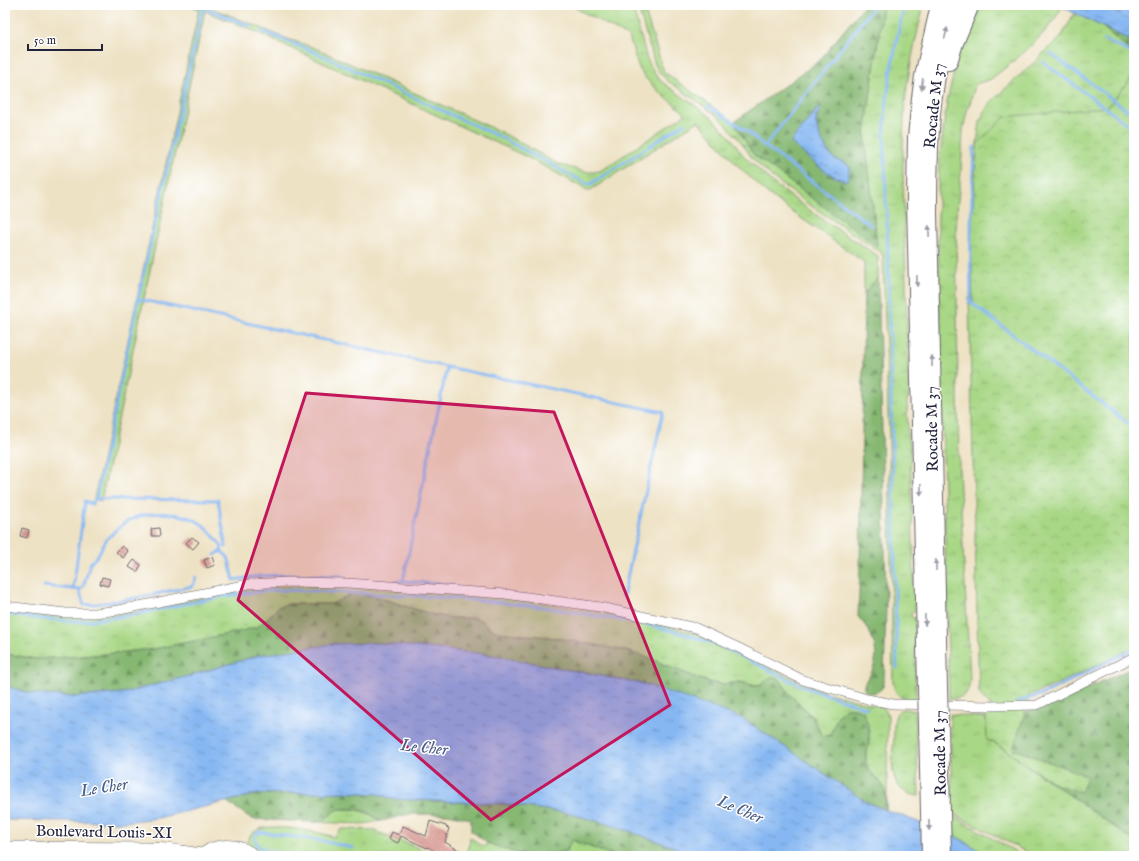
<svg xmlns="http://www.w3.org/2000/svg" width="1139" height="861" font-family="'IM FELL English',serif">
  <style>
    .grass { fill: url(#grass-tufts); stroke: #657c60 }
    .forest { fill: url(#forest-firs); stroke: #546d56; fill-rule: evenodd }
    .park { fill: url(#park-crowns); stroke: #657c60 }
    .garden { fill: url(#garden-dots); stroke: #657c60 }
    .water { fill: url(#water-ripples); stroke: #546c96 }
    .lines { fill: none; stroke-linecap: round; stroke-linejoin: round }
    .stream { stroke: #86b7f2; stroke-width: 3 }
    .building { fill: url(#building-back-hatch) }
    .minor-casing { stroke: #69656b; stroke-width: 10 }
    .primary-casing { stroke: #69656b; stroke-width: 16 }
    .trunk-casing { stroke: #69656b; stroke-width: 18 }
    .minor { stroke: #fff; stroke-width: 9 }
    .primary { stroke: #fff; stroke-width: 15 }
    .trunk { stroke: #fff; stroke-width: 16 }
    .trunk-bridge-casing { stroke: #69656b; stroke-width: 18; stroke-linecap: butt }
    .trunk-bridge { stroke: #fff; stroke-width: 16 }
    .oneway { fill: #9c9ca7 }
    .marked { fill: #c2185b; fill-opacity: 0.2; stroke: #c2185b; stroke-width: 3; stroke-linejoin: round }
    .labels { text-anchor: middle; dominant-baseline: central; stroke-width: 3; stroke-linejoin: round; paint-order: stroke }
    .street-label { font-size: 16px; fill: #22223b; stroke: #fff }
    .water-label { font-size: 17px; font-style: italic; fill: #4a5e84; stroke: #fff }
  </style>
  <defs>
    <pattern id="grass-tufts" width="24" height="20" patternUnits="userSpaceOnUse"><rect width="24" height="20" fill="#a8d785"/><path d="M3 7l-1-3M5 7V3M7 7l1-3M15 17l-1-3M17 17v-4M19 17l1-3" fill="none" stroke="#90b874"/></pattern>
    <pattern id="forest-firs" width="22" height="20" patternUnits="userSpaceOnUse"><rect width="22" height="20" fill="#86b872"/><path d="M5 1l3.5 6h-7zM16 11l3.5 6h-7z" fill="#6d955f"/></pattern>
    <pattern id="park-crowns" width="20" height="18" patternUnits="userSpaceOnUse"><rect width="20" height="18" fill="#a8d785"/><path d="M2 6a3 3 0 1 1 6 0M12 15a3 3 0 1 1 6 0" fill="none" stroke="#90b874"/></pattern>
    <pattern id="garden-dots" width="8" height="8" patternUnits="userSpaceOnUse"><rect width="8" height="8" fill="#a8d785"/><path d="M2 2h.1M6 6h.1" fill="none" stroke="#90b874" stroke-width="1.8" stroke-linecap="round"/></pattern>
    <pattern id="water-ripples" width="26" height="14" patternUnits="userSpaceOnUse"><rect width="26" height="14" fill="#86b7f2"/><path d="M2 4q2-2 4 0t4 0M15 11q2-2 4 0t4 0" fill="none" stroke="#6d94c5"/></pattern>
    <pattern id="building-back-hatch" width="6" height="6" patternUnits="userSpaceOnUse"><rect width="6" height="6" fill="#dd9e97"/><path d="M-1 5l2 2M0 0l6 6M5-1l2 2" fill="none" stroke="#b3807c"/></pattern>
  </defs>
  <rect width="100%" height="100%" fill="#fff"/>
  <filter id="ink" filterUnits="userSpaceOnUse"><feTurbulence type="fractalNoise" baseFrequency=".025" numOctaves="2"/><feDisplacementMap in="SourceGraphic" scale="8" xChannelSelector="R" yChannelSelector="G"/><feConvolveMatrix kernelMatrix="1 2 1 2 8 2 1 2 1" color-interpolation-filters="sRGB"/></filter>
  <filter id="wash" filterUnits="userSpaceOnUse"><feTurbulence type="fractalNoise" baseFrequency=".012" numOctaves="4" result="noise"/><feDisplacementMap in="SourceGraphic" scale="16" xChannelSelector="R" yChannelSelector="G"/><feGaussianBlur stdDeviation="0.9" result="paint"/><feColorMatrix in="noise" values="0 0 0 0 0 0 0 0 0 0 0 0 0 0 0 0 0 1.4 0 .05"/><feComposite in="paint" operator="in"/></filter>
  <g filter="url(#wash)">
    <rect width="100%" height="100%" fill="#eee2c4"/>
    <path class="grass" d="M189,5H204L254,25L285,38L315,48L501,132L558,164L585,172H593L600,171L608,166L686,114C672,102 649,86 640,70C635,60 633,48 629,37L570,5H632L647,59L655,74L662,82L710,116L731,138L743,155L774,184L819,217L878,256V278L870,286L864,295V262L791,211L766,192L740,168L698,121L589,191L529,158L252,30L205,11L101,501L94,499L199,9Z
      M637,5H643L664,72L734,122L754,155L877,245L865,134L883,5H924C917,32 911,59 907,86C903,115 903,144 903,172L909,398L907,399L908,441L910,442L915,612L911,613V617L915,618L916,700C904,700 895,697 893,683L889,442L883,256L879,250H877L807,203L773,178L752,158L742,143L724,122L715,114L668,81C661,75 657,70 654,61Z
      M978,5H1058L1062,7C1047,35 1017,59 991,79L986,81L978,83L975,86L970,103L967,111L963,130L961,172L956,220L959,471L970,679C969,695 964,697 949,700L938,243V189L939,162L947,102L961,42Z
      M1074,13L1103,27L1134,55V431L969,305V297L973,299L972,227L977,144L980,121L988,105L995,98L1038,59L1046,50L1055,43L1061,37L1068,25Z
      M311,585L501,596L629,617L695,633L717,642L805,684L829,693L854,700L883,707L886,710L888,716L887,775V793L886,810C885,803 886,795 884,788C880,778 868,773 866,763C865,755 868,748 869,741C870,731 866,721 863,711C839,700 838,718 830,735L824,736L820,732L813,717L791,696L780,680L773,677L765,680L762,685L756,686L740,682L723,684L713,683L699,679L651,659L597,645L557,638L497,632L490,628L483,622L476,618H449L427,613L361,592L332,604H289L278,607L265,621L257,627L238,632L154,649L85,656L36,659L5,654V610L27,614L71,617L98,616L135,612L247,588Z
      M903,709L915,710L919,796C911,795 903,793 898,785C889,772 893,751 894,736C894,730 893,724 895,718C896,713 898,711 903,709Z
      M950,714L986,718L987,740L995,743L1091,810L1134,841V856H1034L952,813Z
      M340,809C360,809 365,811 381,821L363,824L312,822L325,820L334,811Z
      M952,815L1023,856H988L964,841L952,835Z
      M270,827C292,828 313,830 334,837L339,832L341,829L372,830L399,840L438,856H262L252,848L248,842C250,831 260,828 270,827Z
      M571,840L615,856H563Z"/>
    <path class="forest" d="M865,5H883L865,134L877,246L754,155L734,122L819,61ZM820,108L816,122L818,133L827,150L833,158L847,164L792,143L805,123L812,117L815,111Z
      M1103,27L1134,42V55L1132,53Z
      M878,278L885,549L886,607L884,680C884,683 884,686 882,688C878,693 865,696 864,688C863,682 870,676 872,671C881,652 872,631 858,617L860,569L864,295L870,286Z
      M361,592L427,613L449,618H476L483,622L490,628L497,632L557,638L627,651L651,659L699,679L713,683L723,684L740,682L756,686L762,685L765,680L773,677L780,680L791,696L813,717L820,732L824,736L830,735C838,718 839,700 863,711C867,720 870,731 869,741C868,748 865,755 866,763C868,773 880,778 884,788C886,795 885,803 886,810L868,803L648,685L486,654L378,643L333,644L260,655L185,677L123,693L75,697L33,694L5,686V654L36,659L85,656L154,649L238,632L257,627L265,621L278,607L289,604H332L352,593Z
      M1134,667V841L1091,810L995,743L987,740L1015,715L1050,705Z
      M344,792L377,794L392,799L505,804L568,813L608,824L649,838L697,856H656L646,853L634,854L630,856H615L572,840L566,851L546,855L532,856L513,852L487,843L471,831V819L448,814H410L381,821L367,812L355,809H340L334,811L325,820L312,822L252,819L226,801L258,794Z"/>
    <path class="park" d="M1134,75V648L1046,689L1029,695L1025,712L1013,749L1087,776L1081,792L1055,784L995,743L987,740L986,718L990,705L979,694L969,301L973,303L971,237L977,144L1005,117L1108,107Z"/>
    <path class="garden" d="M470,837L484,847L487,843C502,848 517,855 532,856C544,856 555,853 566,851L563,856H464L469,847Z"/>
    <path class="water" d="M1058,5H1101L1121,14L1117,5H1127L1134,18V42Z
      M821,107C819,112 816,117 816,122C816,130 827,154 834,158C839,162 845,162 850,167L848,179L845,181C826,175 807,156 791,143L793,138L812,117L815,111Z
      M378,643L486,654L648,685L742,718L868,803L952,835L964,841L988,856H697L649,838L608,824L568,813L505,804L392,799L377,794L344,792L258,794L158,818L123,822L5,820V686L33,694L75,697L123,693L185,677L260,655L333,644Z"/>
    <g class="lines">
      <path class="stream" d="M197,5L250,26
        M203,7L138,299L447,367L663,412L623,597
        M262,31L319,54L500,137L589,185L685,123
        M1104,40L1134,54
        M1051,54L1134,115
        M1043,62L1134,129
        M708,106L747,131L762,144L872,226
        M765,146L875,5
        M138,299L96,498L92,504L85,501L73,589C77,590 80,590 83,587L91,562C100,557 101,545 108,538C115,531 122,524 130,520C150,510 185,511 203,525C210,531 216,539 222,546L221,551L215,555
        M969,301L1134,428
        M971,302C969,250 972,198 974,147
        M447,367L403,581L451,585
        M96,498L103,499L218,500L226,547
        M221,551L228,557L234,580L260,576L287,575L342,576
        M396,581H403
        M44,586L73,589
        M79,589L84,605C121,602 157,594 193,586L196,577
        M5,614L42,619L69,621H87L133,615L224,596L264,591L288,590L420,596L486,601L543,607L645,624L684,634L716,644L787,679L807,688L867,708
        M897,668L888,257L884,137L886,106L891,69L904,5
        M1131,672L1134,671
        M1017,702L1043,694L1134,649
        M316,856C307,855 299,856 291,856C288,856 287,855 285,854C274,852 251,851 256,834L259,832L323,841L353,848"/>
    </g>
    <g id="blocks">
      <path class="building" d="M22,528L29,530L27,538L20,536Z
        M159,528L160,536H152L151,529Z
        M192,537L199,542L193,549L186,543Z
        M122,546L128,551L123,558L116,552Z
        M212,557L215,565L207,568L204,560Z
        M134,560L141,565L137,572L129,567Z
        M102,577L110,579L108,586L100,584Z
        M430,821L446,826V827L449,828L445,842L468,856H442L428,847L427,848L401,836L398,843L389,839L392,832L399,835L403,826L426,836Z"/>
    </g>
  </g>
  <g filter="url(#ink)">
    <use href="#blocks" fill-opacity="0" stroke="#69656b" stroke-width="1"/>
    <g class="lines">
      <defs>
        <path id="minor" d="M5,606L66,613H95L119,610L249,584L288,582L347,583L505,594L600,607L696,628L739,648L803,680L867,699L893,704L992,706L1037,705L1134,657"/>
        <path id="primary" d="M5,849L147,850C158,850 170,851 181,853C187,854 194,855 200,856C204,856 207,853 211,851C225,845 241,847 252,856"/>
        <path id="trunk" d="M949,62L955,43L971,5
          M926,688L915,200L916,137L920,98L923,76L939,5
          M939,688L929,214C929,177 929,140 933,104C937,70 944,37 954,5
          M927,725L930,856
          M940,725L943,856"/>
      </defs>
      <use href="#minor" class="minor-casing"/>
      <use href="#primary" class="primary-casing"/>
      <use href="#trunk" class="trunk-casing"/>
      <use href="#minor" class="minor"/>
      <use href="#primary" class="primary"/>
      <use href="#trunk" class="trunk"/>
      <defs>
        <path id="trunk-bridge" d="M926,688L927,725
          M939,688L940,725"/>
      </defs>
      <use href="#trunk-bridge" class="trunk-bridge-casing"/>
      <use href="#trunk-bridge" class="trunk-bridge"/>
    </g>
    <defs><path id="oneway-solid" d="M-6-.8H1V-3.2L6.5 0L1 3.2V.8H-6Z"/></defs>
    <g class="oneway">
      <use href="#oneway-solid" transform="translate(946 33) rotate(-77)"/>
      <use href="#oneway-solid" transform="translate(922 84) rotate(98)"/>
      <use href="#oneway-solid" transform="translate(929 231) rotate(-91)"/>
      <use href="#oneway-solid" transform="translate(917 281) rotate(89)"/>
      <use href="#oneway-solid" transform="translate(932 361) rotate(-91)"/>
      <use href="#oneway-solid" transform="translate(921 490) rotate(89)"/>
      <use href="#oneway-solid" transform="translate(936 565) rotate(-91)"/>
      <use href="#oneway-solid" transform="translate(925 620) rotate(89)"/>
      <use href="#oneway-solid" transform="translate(929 825) rotate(89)"/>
    </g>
  </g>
  <path class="marked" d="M306,393L554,412L670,705L491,820L238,600Z"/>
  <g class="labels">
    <g class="street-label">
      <text transform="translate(935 106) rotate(-84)">Rocade M 37</text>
      <text transform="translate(933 429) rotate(-91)">Rocade M 37</text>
      <text transform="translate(941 753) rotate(-91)">Rocade M 37</text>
      <text transform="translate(104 833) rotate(1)">Boulevard Louis-XI</text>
    </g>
    <g class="water-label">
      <text transform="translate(424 748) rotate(6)">Le Cher</text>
      <text transform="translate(104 788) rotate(-9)">Le Cher</text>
      <text transform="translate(740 810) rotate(23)">Le Cher</text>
    </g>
  </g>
  <rect width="1139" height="861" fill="none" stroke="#fff" stroke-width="20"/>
  <path d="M28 44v6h74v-6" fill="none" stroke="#22223b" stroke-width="2"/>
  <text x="34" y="44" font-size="12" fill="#22223b" stroke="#ffffff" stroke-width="3" paint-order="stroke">50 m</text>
</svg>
